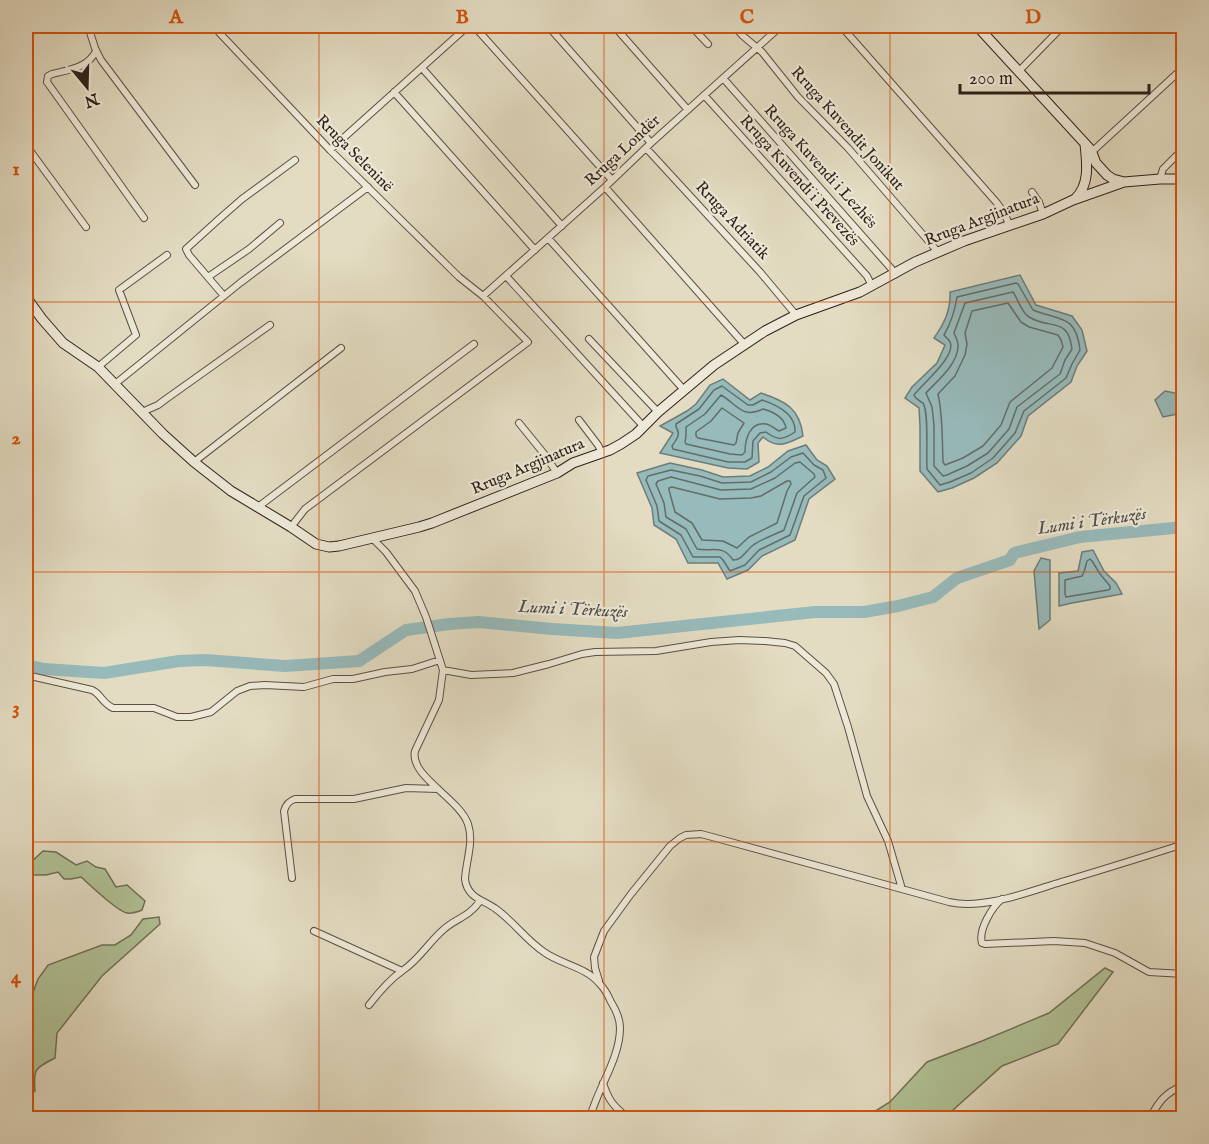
<svg xmlns="http://www.w3.org/2000/svg" width="1209" height="1144" font-family="'IM FELL English',serif">
  <style>
    .green { fill: #b0c195; stroke: #6f7057; stroke-width: 1.5 }
    .water { fill: #97babb; stroke: #6d7c7a; stroke-width: 1.5 }
    .lines { fill: none; stroke-linecap: round; stroke-linejoin: round }
    .shore { stroke: #626d6a; stroke-width: 1.5 }
    .river { stroke: #97babb; stroke-width: 12 }
    .street-casing { stroke: #5b4f43; stroke-width: 8 }
    .secondary-casing { stroke: #2e2019; stroke-width: 11 }
    .street { stroke: #ede8d7; stroke-width: 6 }
    .secondary { stroke: #ede8d7; stroke-width: 9 }
    .grid { fill: none; stroke: #d5530d; stroke-width: 1.5; stroke-opacity: 0.55 }
    .labels { text-anchor: middle; dominant-baseline: central; stroke-width: 4.5; stroke-linejoin: round; paint-order: stroke }
    .street-label { font-size: 16px; fill: #2e2019; stroke: #ede8d7 }
    .water-label { font-size: 18px; font-style: italic; fill: #4e4e4a; stroke: #ede8d7 }
    .neatline { fill: none; stroke: #d5530d; stroke-width: 2 }
    .grid-label { font-size: 20px; text-anchor: middle; font-weight: bold; fill: #d5530d }
  </style>
  <rect width="100%" height="100%" fill="#e3dcc2"/>
  <filter id="stains"><feTurbulence type="fractalNoise" baseFrequency=".00333" numOctaves="4"/><feColorMatrix values="0 0 0 0 .2 0 0 0 0 .09 0 0 0 0 .02 0 0 0 .5 -.17"/></filter>
  <radialGradient id="worn" r=".72"><stop offset=".6" stop-color="#630" stop-opacity="0"/><stop offset="1" stop-color="#630" stop-opacity=".3"/></radialGradient>
  <path class="green" d="M43,851L56,852L76,865L87,861L96,867L105,869L116,887L127,885L145,901L142,910C137,912 132,914 127,913C118,912 90,885 81,877L71,879H64L58,872L46,875H30L28,865Z
    M159,917L160,924L102,976L57,1033L55,1058C35,1068 33,1069 35,1091L26,1099V1011L38,979L48,965L102,945H115L131,935L143,919Z
    M1105,968L1113,972L1058,1044L1002,1066L952,1111L949,1118H864L890,1102L927,1062L982,1041L1049,1013Z"/>
  <path class="water" d="M1020,275L1036,305L1072,316L1082,330L1087,351L1077,366L1071,382L1028,416L1021,436L997,463L974,478L952,488L938,492L920,471V426L919,408L905,398L912,387L937,363L945,345L934,338C944,324 951,310 950,292Z
    M723,379L750,400L761,393C785,401 800,408 803,436C788,443 778,450 763,437L758,443L759,462L747,469L728,468L660,453L673,433L660,426L687,411L696,404L710,385Z
    M1183,386V413L1163,417L1155,400L1165,391L1179,394Z
    M806,445L817,460L827,466L835,479L809,499L795,540L762,556L748,570L727,579L718,563H688L676,539L654,525L652,508L637,473L670,463L702,470L723,477L750,476L768,467L788,451Z
    M1093,550L1104,571L1116,583L1122,594L1072,603L1059,606V573L1078,571L1082,552Z
    M1041,558L1050,560V620L1039,629L1034,571Z"/>
  <g class="lines">
    <path class="shore" d="M1016,283L1018,284L1033,310C1060,321 1076,314 1080,350L1072,364L1066,378L1024,411L1015,433L993,458L971,473L950,482L940,485L927,469C926,456 929,411 923,403C922,403 916,398 915,397L914,395C921,385 957,356 950,342C949,339 946,338 944,335C951,323 955,310 957,297Z
      M1013,292C1018,299 1021,312 1029,317C1050,330 1068,316 1072,349L1065,360L1060,374L1017,407L1009,429L988,453L967,466L947,475L943,476L934,466V425L932,407L926,393C937,381 957,365 958,347C959,342 956,338 954,333L965,303Z
      M1008,303L1021,322L1029,327L1058,335L1061,340L1063,347L1052,368L1010,402L1001,425L983,446L963,458L945,465L943,462C942,439 943,416 938,394L955,376L965,355L967,344L965,333L972,311Z
      M722,386L748,405H753L762,400C777,405 796,414 795,432C783,440 778,441 766,432L760,433L753,441L752,458L745,462H728L673,449L672,446C677,439 681,434 676,427V424L699,409L714,390Z
      M721,395C738,405 742,419 763,409C774,412 784,417 786,428L779,431C775,429 771,425 766,424C749,422 745,440 745,452L742,455L730,454L686,444L685,442L686,436V427L705,414Z
      M722,408L744,423L738,433L736,443L734,445L698,438L696,436V432L711,421Z
      M803,453L814,465L823,470L826,478L804,496L790,535L759,550L745,565L730,571L723,560L720,557H693L681,535L659,521L657,506L646,480L648,476L671,470L700,476L722,483L751,482L771,472L791,457Z
      M800,462L814,474L815,477L797,493L784,530C774,535 761,539 752,546C745,552 742,560 733,560C723,544 712,552 697,549L686,529L666,517L664,503L656,484L658,481L671,477L721,490L751,489L775,478L795,463Z
      M787,481H790L791,484L787,491L777,523L749,537L737,548L723,541L702,540L692,523L675,512L669,490V488L672,487L720,499L751,498L761,496Z
      M1090,559L1092,561L1100,574L1110,586V589L1108,590L1066,597L1065,594V580L1082,576L1084,572L1087,561Z"/>
    <path class="river" d="M26,665L44,669L104,673L179,661L205,660L285,666L359,661L406,630L449,624L479,622L552,629L617,633L815,612H864L898,606L933,597L957,578L1010,560L1014,553L1080,537L1184,527"/>
    <defs>
      <path id="street" d="M88,26L95,48L101,60L195,185
        M213,26L330,150L459,277L483,296L528,342L313,503L305,509L291,527
        M474,26L612,180
        M548,26L651,143
        M614,26L688,110
        M691,26L708,44
        M734,26L743,36L762,52L798,97L848,148L938,252
        M841,26L997,203L1004,213L1010,226
        M96,51C88,68 68,70 52,74L48,76L47,82L144,218
        M422,68L562,226
        M1019,71L1063,26
        M723,78L896,274
        M394,92L535,250
        M704,95L867,276L872,286
        M26,145L86,227
        M646,148L760,272L796,315
        M330,150L468,26
        M1091,150L1095,149L1184,67
        M1160,179L1163,169L1184,148
        M605,187L745,345
        M1032,192L1039,202L1043,214
        M548,238L684,390
        M506,276L644,427
        M208,277L249,249L280,223
        M224,296L189,255L186,249L218,220L242,199L295,160
        M483,296L605,187L651,143L781,26
        M589,339L658,412
        M98,367L136,335L119,290L167,255
        M115,384L240,283L368,187
        M142,412L158,405L166,399L270,325
        M579,420L598,445L602,453
        M519,423L545,455L557,473
        M194,462L341,348
        M258,507L474,344
        M373,539L386,552L415,591L426,617L443,670L439,700L415,751C409,776 459,798 468,824C474,842 466,861 465,879C467,898 484,900 496,909C514,922 526,940 544,952C560,964 586,967 599,983C604,988 608,995 611,1002C616,1010 620,1018 620,1028C620,1059 597,1089 590,1118
        M443,670L471,675L513,673L549,664L582,654L595,652L656,651L711,642L739,640L765,641L785,643L795,646L826,673L834,684L848,727L867,796L888,841L902,889
        M26,675L92,690C101,694 102,703 113,708H154L177,717H191L211,712L237,691L250,686L265,685L304,687L333,679H353L385,672L412,669L440,660
        M292,878L284,811C286,804 289,801 295,799H354L406,788L438,789
        M1002,899C992,907 978,930 982,943L985,944L1054,941L1085,943L1115,953L1149,972L1184,974
        M314,931L402,971C419,960 428,943 443,930C456,918 468,918 480,901
        M599,981L595,968L594,957L604,931L631,894L670,846L680,838L686,835L701,834L716,838L949,902C983,910 1028,892 1061,882C1102,870 1143,857 1184,844
        M369,1005C379,992 389,980 402,971
        M603,1083C608,1099 613,1106 626,1116L625,1118
        M626,1116L630,1115L636,1118
        M1150,1118C1159,1101 1165,1093 1184,1085"/>
      <path id="secondary" d="M977,26L1091,150L1096,163L1107,175L1113,179L1124,182
        M1075,199C1090,185 1087,163 1085,144
        M26,297L42,319L63,343L98,367L163,434L194,462L231,491L291,527L316,544L329,547L339,546L419,527L432,523L557,473L573,463L610,450L621,444L636,434L658,412L714,365L765,331L796,315L860,292L915,262L964,241L1043,214L1073,200L1124,182L1160,179H1184"/>
    </defs>
    <use href="#street" class="street-casing"/>
    <use href="#secondary" class="secondary-casing"/>
    <use href="#street" class="street"/>
    <use href="#secondary" class="secondary"/>
  </g>
  <path class="grid" d="M319,26V1118M604,26V1118M890,26V1118M26,302H1184M26,572H1184M26,842H1184"/>
  <g class="labels">
    <g class="street-label">
      <text transform="translate(847 129) rotate(48)">Rruga Kuvendit Jonikut</text>
      <text transform="translate(623 151) rotate(-43)">Rruga Londër</text>
      <text transform="translate(354 154) rotate(45)">Rruga Seleninë</text>
      <text transform="translate(820 167) rotate(48)">Rruga Kuvendi i Lezhës</text>
      <text transform="translate(799 181) rotate(48)">Rruga Kuvendi i Prevezës</text>
      <text transform="translate(982 220) rotate(-21)">Rruga Argjinatura</text>
      <text transform="translate(732 221) rotate(47)">Rruga Adriatik</text>
      <text transform="translate(528 467) rotate(-23)">Rruga Argjinatura</text>
    </g>
    <g class="water-label">
      <text transform="translate(1092 522) rotate(-8)">Lumi i Tërkuzës</text>
      <text transform="translate(573 610) rotate(3)">Lumi i Tërkuzës</text>
    </g>
  </g>
  <rect width="1209" height="1144" fill="none" stroke="#e3dcc2" stroke-width="66"/>
  <g transform="translate(87 87) rotate(161)" stroke="#ede8d7" stroke-width="4.5" paint-order="stroke">
  <path d="M0-4.5L10 22L0 15L-10 22Z" fill="#2e2019"/>
  <text y="-9" font-size="16" font-weight="bold" text-anchor="middle" fill="#2e2019">N</text>
  </g>
  <path d="M960 84v9h189v-9" fill="none" stroke="#2e2019" stroke-width="3"/>
  <text x="969" y="84" font-size="18" fill="#2e2019" stroke="#ede8d7" stroke-width="4.5" paint-order="stroke">200 m</text>
  <rect x="33" y="33" width="1143" height="1078" class="neatline"/>
  <g class="grid-label">
    <text x="176" y="23">A</text>
    <text x="462" y="23">B</text>
    <text x="747" y="23">C</text>
    <text x="1033" y="23">D</text>
    <text x="16" y="175">1</text>
    <text x="16" y="444">2</text>
    <text x="16" y="714">3</text>
    <text x="16" y="983">4</text>
  </g>
  <rect width="100%" height="100%" filter="url(#stains)"/>
  <rect width="100%" height="100%" fill="url(#worn)"/>
</svg>
